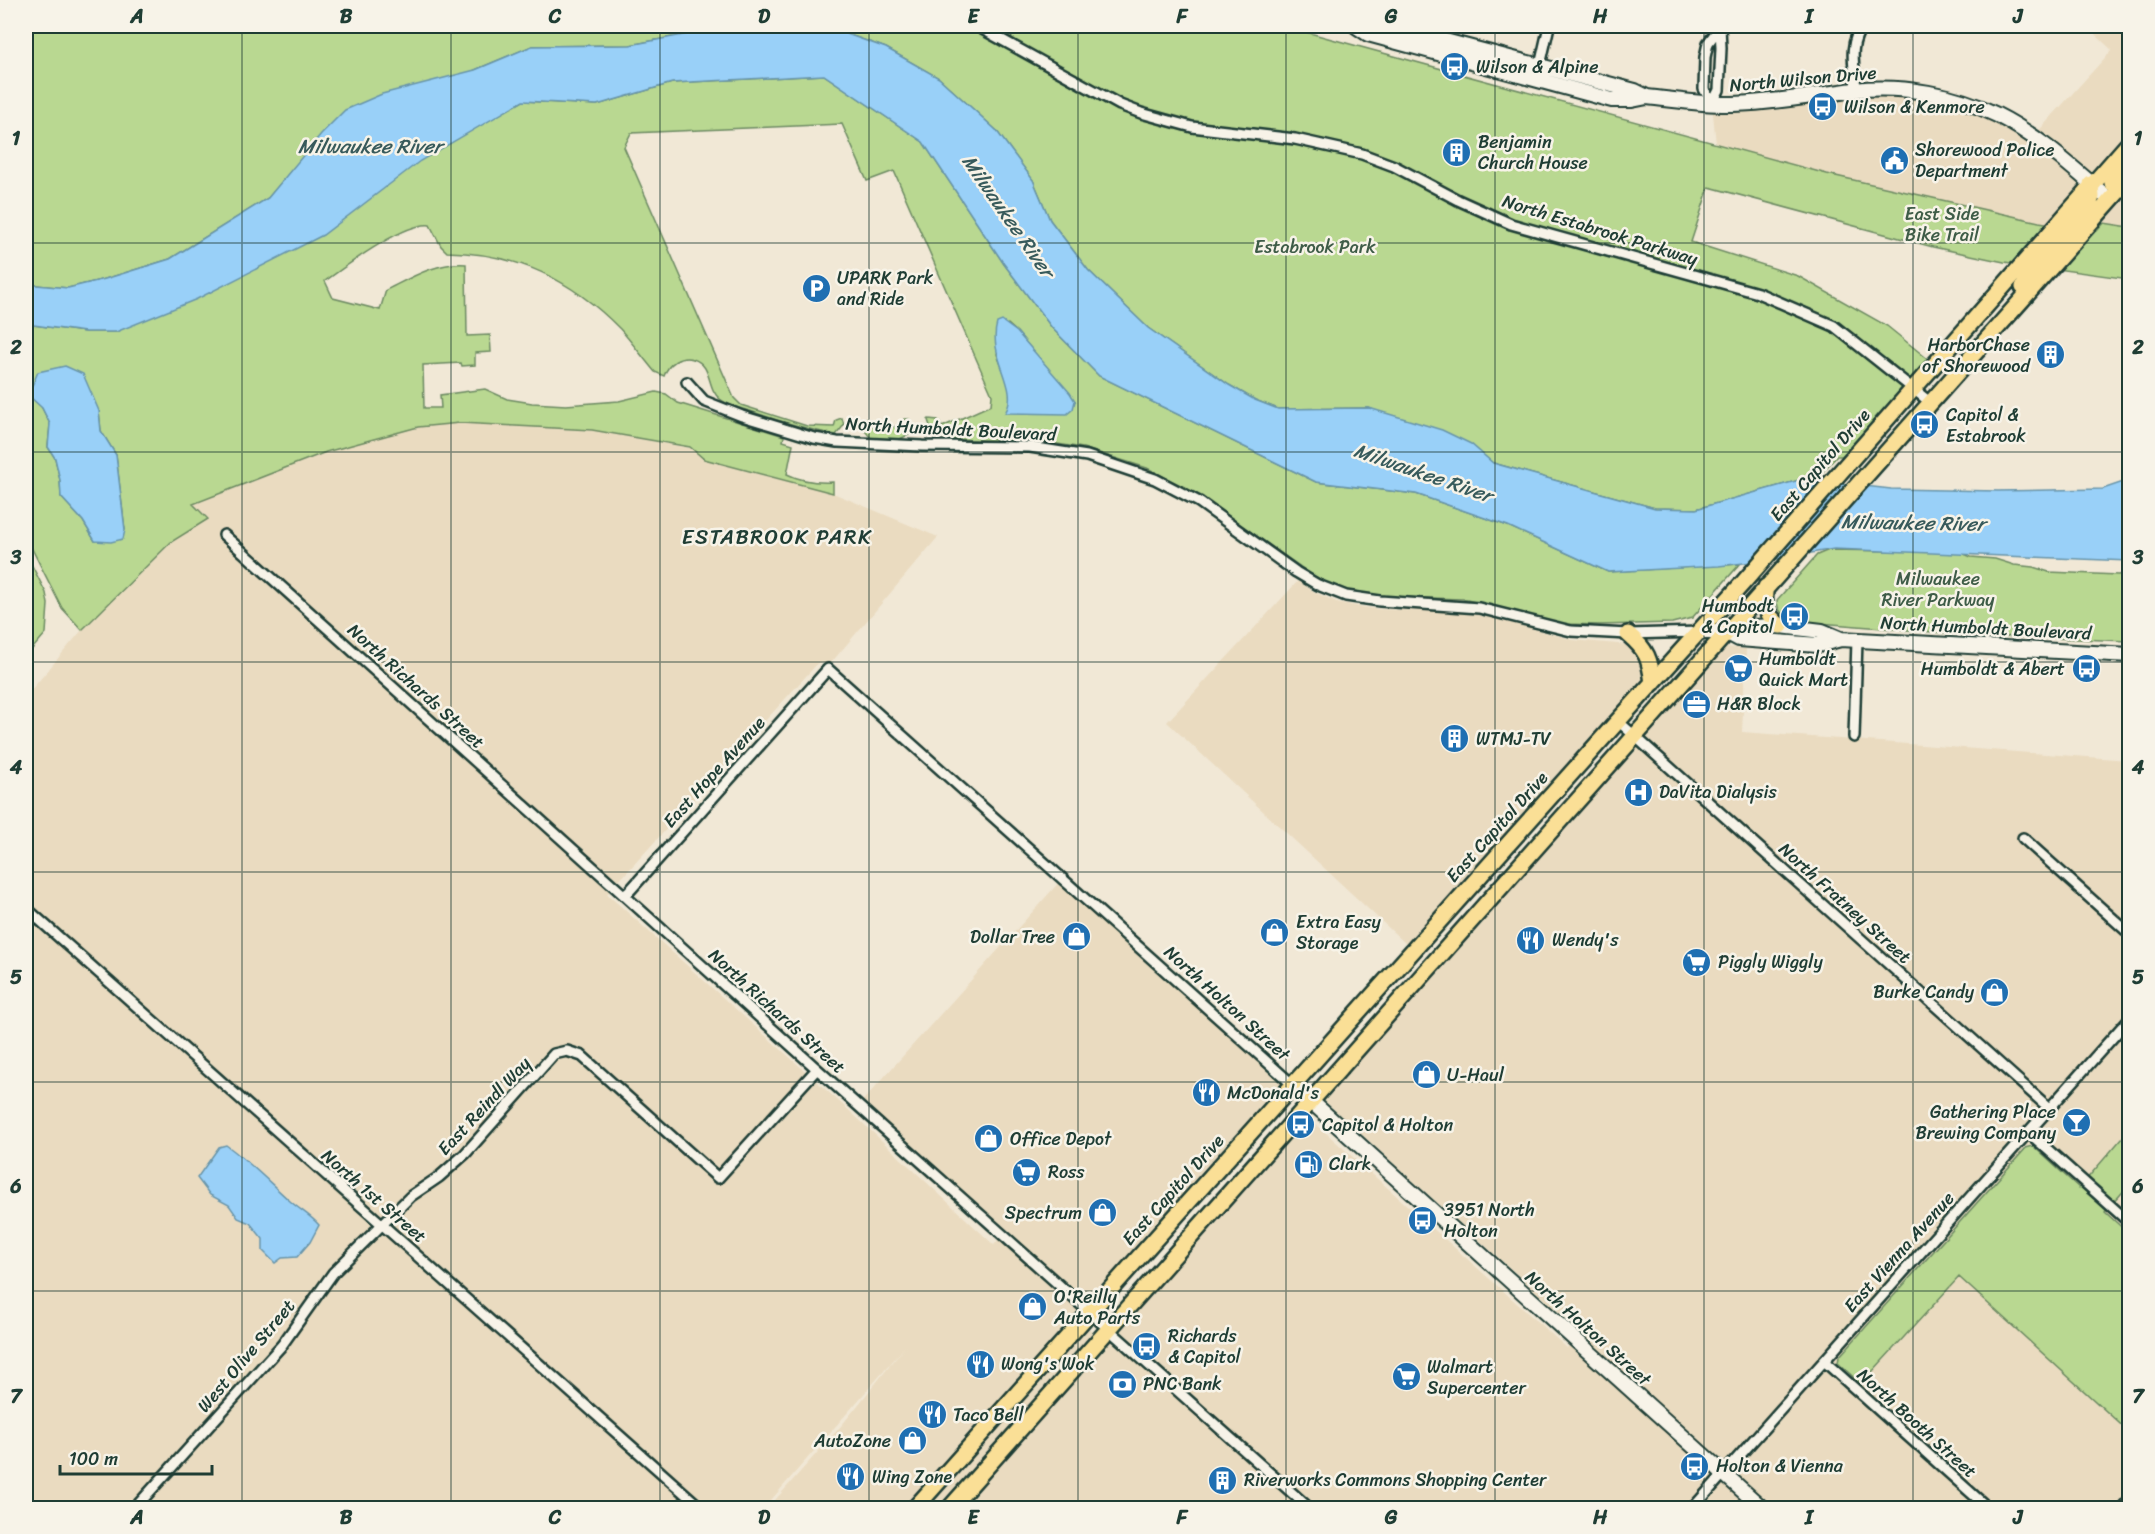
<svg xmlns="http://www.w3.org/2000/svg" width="2155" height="1534" font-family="Sriracha,sans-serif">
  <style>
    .built { fill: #eadbc0 }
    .green { fill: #b9d891; stroke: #6c8a62; stroke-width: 1.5; fill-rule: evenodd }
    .water { fill: #99d0f8; stroke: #6895aa; stroke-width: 1.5 }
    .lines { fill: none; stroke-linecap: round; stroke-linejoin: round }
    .street-casing { stroke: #1f3d34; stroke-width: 14 }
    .secondary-casing { stroke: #1f3d34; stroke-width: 18 }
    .primary-casing { stroke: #1f3d34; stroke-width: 20 }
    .street { stroke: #f7f3e8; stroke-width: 9 }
    .secondary { stroke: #f7f3e8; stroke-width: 14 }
    .primary { stroke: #fadf96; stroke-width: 15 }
    .grid { fill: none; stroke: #1f3d34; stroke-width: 1.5; stroke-opacity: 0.55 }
    .labels { text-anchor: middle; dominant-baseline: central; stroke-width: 5; stroke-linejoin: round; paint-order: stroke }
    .poi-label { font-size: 18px; fill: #1f3d34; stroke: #f7f3e8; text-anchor: start }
    .street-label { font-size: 18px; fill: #1f3d34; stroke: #f7f3e8 }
    .park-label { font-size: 18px; fill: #3e5c47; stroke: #f7f3e8 }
    .water-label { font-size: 20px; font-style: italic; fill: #375a5b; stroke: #f7f3e8 }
    .quarter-label { font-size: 21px; letter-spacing: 1.5px; fill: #1f3d34; stroke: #f7f3e8 }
    .neatline { fill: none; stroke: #1f3d34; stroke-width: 2 }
    .grid-label { font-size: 20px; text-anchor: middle; font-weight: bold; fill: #1f3d34 }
  </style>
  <rect width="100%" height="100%" fill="#f1e8d6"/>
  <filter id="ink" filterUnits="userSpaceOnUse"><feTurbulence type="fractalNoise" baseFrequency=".0167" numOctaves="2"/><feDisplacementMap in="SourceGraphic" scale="12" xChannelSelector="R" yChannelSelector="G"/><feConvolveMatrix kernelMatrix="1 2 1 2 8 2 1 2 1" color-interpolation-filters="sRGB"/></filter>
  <g filter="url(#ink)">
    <path class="built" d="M2086,26H2129V227L2105,223L2097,231L2039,222L1827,174L1716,144L1712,104L1856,90L1931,94L2033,137L2112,50Z
      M460,423L592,430L690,448L704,459L833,493L938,537L831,663H818L607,894L853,1114L994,1245L1002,1235L858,1106L1062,879L1293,1085L1082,1322L1104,1342L1307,1116L1567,1348L1580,1331L1321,1098L1725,647L1746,649L1742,732L2129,760V1508H768L841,1426L905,1347L764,1508H26V696L82,630L171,542L208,519L192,505L326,452L418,427Z
      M1298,581L1316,593L1337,602L1356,606L1377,609L1458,612L1491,617L1573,640L1629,645L1640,650L1646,674L1644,678L1406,944L1167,722Z"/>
    <path class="green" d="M26,26H747L714,29L630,45L532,46L475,70L300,160L268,198L170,259L105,279L68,288L26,284Z
      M803,26H1284L1827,174L2039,222L2097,231L2104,223L2129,227V279L2004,262L1933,247L1709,187L1691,242L1798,276L1887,326L1929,360L1842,456H1837L1815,480L1803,479L1696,509L1655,508L1493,463L1369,408L1278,409L1255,400L1229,385L1148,328L1088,270L1050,220L1033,180L996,130L939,78L886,48L833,29Z
      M824,75L923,142L1004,264L1052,328L1099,376L1316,482L1416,494L1508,526L1608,572L1740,564L1692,618L1672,623L1600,625L1565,624L1463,599L1395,597L1358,593L1338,588L1315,577L1194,492L1147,468L1083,448L1044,442L946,439L931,429L928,420L929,419L938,420L942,427L991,405L992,395L894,171L867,181L842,124L631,133L624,147L734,398L741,405L807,426L834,427L836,420L842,418L844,425L836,435C807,429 779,421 750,411C741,408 728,406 720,399C706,388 713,365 693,359C680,355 668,364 664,376L655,372C643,358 632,342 620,329C571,279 516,253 447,252L441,246L430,225C405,222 346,266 325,281L333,298L380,310L386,290C412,277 436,262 466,264L467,336L490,335L491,352L475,353V365L462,366L461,363L423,365L424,408H441L440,395L485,389L507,399L532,403L566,405L619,401L656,392L666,394L678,403L784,436L783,441L793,444L787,474C801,481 817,483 833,482V493L704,459L690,447L592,430L460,423L418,427L326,452L193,504L208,519L171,542L82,630L62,608L26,537V324L85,332H116L523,101L597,105L672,83ZM1008,324L1017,332L1075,401L1006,413C1017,394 1003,373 997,354ZM42,408L99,411L101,431L116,455L125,530L95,541L83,521L61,497L60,480L55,458L48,447L50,424Z
      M861,418L868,419L871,426L903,427L904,419H909L914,427L909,435L899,439L871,438L865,431Z
      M1951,548L1971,557L1995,559L2014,565L2033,567L2049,572L2118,575L2129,573V641L1971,635L1794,621C1784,616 1777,612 1777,600L1817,555L1829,550L1892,551Z
      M26,554L46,593L48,604L46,633L26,656Z
      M2129,1130V1185L2105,1212L2129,1234V1432L1959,1277L1861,1384L1838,1363L1839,1357L2026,1148L2033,1146L2079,1188Z"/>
    <path class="water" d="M747,26H803L833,29L886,48L939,78L996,130L1033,180L1050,220L1088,270L1148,328L1229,385L1255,400L1278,409L1369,408L1442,430L1471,444L1493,463L1655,508L1696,509L1803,479L1891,489L1998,491L2103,489L2129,480V561L1834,549L1777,559L1719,566L1608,572L1508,526L1416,494L1316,482L1099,376L1052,328L1004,264L923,142L824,75L672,83L597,105L523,101L420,161L323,235L197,299L116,332H85L26,324V284L68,288L105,279L170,259L268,198L321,134L345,110L382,94L475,70L532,46L630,45L715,29Z
      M1002,321L1017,332L1070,393L1075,401L1073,409L1067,414L1005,413C1021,388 987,358 997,323Z
      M65,366L83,374L99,411L101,431L116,455L125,530L123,539L111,542L95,541L83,521L61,497L60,480L55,458L48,447L50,424L42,408L28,395L38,372Z
      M226,1145C250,1162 269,1182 290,1201C300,1210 310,1215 319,1225L310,1242L297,1257L282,1258L275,1263L263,1251V1239L250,1223L238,1218L229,1205L210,1195L197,1178L219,1147Z"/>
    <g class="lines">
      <defs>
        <path id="street" d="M977,26L1120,105L1141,113L1192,127L1295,139L1362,154L1394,166L1458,200L1511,224L1758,293L1834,326L1931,403
          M1537,79L1549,26
          M1856,90C1855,68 1847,44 1863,26
          M1712,104L1704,89L1705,57L1708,43L1721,26
          M1712,104L1719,90L1721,48L1720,27
          M687,382L704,401L742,416L814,438L837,442L922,446L1030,447L1087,456L1155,479L1199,502L1296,572L1318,585L1346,596L1380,601L1479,608L1571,631L1628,634L1700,632
          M224,535L817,1069L1309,1508
          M1618,721L2049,1108
          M1854,737L1857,640
          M2023,838L2130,934
          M625,896L828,669L1293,1085
          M26,908L701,1508
          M2028,1132L2130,1223
          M1824,1361L1988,1508
          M135,1508L282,1345L333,1273L411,1196L439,1177L465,1154L554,1054L567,1051L582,1056L718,1178L817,1069
          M1693,1508L2130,1018
          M2122,1508L2130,1499"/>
        <path id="secondary" d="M1356,26L1368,34L1612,100H1632L1647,97
          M1388,26L1635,91L1647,97C1676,100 1705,105 1733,104C1775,103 1815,95 1855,90C1902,85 1955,94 1997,115C2039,136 2075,170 2110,200
          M1700,632H1726L1750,627L1781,626L1822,631L1841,639
          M1726,632L1739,639L1818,645L1841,639L2130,655
          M1293,1085L1762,1508"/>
        <path id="primary" d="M2112,183L2130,162
          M2023,287L2038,265L2088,207L2092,197L2091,184
          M1766,587C1762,604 1766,616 1781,626
          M1628,634C1647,650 1650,659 1653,683
          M915,1508L1618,721L1742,584L2130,142
          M950,1508L2130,178"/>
      </defs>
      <use href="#street" class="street-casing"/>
      <use href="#secondary" class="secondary-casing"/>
      <use href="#primary" class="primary-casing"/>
      <use href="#street" class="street"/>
      <use href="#secondary" class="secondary"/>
      <use href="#primary" class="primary"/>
    </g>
  </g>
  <path class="grid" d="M242,26V1508M451,26V1508M660,26V1508M869,26V1508M1078,26V1508M1286,26V1508M1495,26V1508M1704,26V1508M1913,26V1508M26,243H2130M26,452H2130M26,662H2130M26,872H2130M26,1082H2130M26,1291H2130"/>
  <defs>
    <symbol id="bus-disc" viewBox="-11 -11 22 22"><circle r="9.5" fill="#1f6fb2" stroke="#f7f3e8"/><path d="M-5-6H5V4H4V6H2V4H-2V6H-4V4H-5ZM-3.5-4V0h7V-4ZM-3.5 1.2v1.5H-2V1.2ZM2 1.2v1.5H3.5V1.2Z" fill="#fff"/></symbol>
    <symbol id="building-disc" viewBox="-11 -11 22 22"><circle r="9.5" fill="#1f6fb2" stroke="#f7f3e8"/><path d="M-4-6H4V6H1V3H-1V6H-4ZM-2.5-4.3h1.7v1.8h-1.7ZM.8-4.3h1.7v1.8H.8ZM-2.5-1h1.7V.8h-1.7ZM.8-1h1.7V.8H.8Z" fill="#fff"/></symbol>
    <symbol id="civic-disc" viewBox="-11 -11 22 22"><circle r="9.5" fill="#1f6fb2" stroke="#f7f3e8"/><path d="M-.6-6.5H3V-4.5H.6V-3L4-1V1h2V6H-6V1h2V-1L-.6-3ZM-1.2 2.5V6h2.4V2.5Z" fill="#fff"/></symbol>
    <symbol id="parking-disc" viewBox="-11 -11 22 22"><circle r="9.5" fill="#1f6fb2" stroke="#f7f3e8"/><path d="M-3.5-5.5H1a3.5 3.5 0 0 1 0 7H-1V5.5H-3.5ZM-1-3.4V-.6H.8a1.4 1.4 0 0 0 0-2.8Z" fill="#fff"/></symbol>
    <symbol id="supermarket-disc" viewBox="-11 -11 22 22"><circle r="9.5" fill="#1f6fb2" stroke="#f7f3e8"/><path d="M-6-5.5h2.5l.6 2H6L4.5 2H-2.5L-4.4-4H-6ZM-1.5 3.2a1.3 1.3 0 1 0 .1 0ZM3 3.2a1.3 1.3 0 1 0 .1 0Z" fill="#fff"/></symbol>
    <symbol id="office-disc" viewBox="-11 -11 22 22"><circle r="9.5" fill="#1f6fb2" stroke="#f7f3e8"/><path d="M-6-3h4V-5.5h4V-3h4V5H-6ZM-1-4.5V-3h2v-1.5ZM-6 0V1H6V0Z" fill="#fff"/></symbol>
    <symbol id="hospital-disc" viewBox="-11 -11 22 22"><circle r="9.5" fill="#1f6fb2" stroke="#f7f3e8"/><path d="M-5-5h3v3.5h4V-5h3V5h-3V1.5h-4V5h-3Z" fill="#fff"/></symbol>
    <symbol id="shop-disc" viewBox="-11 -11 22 22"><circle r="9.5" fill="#1f6fb2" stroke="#f7f3e8"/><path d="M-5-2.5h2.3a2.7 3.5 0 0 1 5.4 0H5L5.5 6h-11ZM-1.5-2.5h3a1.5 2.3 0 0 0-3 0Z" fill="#fff"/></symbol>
    <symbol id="restaurant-disc" viewBox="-11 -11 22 22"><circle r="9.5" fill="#1f6fb2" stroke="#f7f3e8"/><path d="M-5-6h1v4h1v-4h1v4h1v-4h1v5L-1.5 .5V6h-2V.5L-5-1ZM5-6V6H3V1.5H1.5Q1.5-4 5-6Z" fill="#fff"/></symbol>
    <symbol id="bar-disc" viewBox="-11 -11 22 22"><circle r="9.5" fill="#1f6fb2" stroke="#f7f3e8"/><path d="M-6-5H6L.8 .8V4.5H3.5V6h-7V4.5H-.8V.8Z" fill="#fff"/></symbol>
    <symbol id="fuel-disc" viewBox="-11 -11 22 22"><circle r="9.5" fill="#1f6fb2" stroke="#f7f3e8"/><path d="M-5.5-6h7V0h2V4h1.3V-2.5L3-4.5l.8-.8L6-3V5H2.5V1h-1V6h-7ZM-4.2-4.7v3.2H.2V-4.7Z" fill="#fff"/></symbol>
    <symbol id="bank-disc" viewBox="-11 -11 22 22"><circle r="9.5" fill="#1f6fb2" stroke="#f7f3e8"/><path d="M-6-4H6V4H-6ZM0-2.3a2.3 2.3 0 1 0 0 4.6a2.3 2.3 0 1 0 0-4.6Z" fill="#fff"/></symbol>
  </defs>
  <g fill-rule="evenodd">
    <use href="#bus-disc" x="1438" y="50" width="33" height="33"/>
    <use href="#bus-disc" x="1806" y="90" width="33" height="33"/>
    <use href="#building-disc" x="1440" y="136" width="33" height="33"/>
    <use href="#civic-disc" x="1878" y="144" width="33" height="33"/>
    <use href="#parking-disc" x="800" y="272" width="33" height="33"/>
    <use href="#building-disc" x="2034" y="338" width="33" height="33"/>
    <use href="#bus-disc" x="1908" y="408" width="33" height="33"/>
    <use href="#bus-disc" x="1778" y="600" width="33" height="33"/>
    <use href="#supermarket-disc" x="1722" y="652" width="33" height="33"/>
    <use href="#bus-disc" x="2070" y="652" width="33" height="33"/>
    <use href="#office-disc" x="1680" y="688" width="33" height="33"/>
    <use href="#building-disc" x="1438" y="722" width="33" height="33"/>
    <use href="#hospital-disc" x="1622" y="776" width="33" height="33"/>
    <use href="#shop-disc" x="1258" y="916" width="33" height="33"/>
    <use href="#shop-disc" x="1060" y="920" width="33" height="33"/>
    <use href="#restaurant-disc" x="1514" y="924" width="33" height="33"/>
    <use href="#supermarket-disc" x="1680" y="946" width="33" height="33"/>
    <use href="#shop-disc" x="1978" y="976" width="33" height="33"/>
    <use href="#shop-disc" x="1410" y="1058" width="33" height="33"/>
    <use href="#restaurant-disc" x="1190" y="1076" width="33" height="33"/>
    <use href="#bar-disc" x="2060" y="1106" width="33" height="33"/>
    <use href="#bus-disc" x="1284" y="1108" width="33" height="33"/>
    <use href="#shop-disc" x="972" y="1122" width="33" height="33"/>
    <use href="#fuel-disc" x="1292" y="1148" width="33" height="33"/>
    <use href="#supermarket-disc" x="1010" y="1156" width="33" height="33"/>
    <use href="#shop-disc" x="1086" y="1196" width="33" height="33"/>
    <use href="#bus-disc" x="1406" y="1204" width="33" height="33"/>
    <use href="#shop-disc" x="1016" y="1290" width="33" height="33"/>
    <use href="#bus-disc" x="1130" y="1330" width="33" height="33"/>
    <use href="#restaurant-disc" x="964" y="1348" width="33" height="33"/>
    <use href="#supermarket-disc" x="1390" y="1360" width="33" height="33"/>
    <use href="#bank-disc" x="1106" y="1368" width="33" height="33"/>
    <use href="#restaurant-disc" x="916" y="1398" width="33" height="33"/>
    <use href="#shop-disc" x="896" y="1424" width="33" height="33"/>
    <use href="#bus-disc" x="1678" y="1450" width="33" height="33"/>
    <use href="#restaurant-disc" x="834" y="1460" width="33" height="33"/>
    <use href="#building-disc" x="1206" y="1464" width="33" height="33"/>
  </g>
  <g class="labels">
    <g class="poi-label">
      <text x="1476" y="67">Wilson &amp; Alpine</text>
      <text x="1844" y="107">Wilson &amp; Kenmore</text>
      <text x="1478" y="142">Benjamin<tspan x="1478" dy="21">Church House</tspan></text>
      <text x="1915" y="150">Shorewood Police<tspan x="1915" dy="21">Department</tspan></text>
      <text x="837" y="278">UPARK Park<tspan x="837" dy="21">and Ride</tspan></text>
      <text x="2030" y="345" text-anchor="end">HarborChase<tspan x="2030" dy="21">of Shorewood</tspan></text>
      <text x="1946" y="415">Capitol &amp;<tspan x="1946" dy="21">Estabrook</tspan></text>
      <text x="1774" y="606" text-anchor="end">Humbodt<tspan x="1774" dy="21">&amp; Capitol</tspan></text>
      <text x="1759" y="659">Humboldt<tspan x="1759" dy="21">Quick Mart</tspan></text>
      <text x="2065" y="669" text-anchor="end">Humboldt &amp; Abert</text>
      <text x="1717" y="704">H&amp;R Block</text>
      <text x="1476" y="739">WTMJ-TV</text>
      <text x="1659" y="792">DaVita Dialysis</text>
      <text x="1296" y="922">Extra Easy<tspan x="1296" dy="21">Storage</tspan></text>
      <text x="1055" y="937" text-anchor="end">Dollar Tree</text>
      <text x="1552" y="940">Wendy's</text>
      <text x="1718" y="962">Piggly Wiggly</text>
      <text x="1974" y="992" text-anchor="end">Burke Candy</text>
      <text x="1447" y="1075">U-Haul</text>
      <text x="1227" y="1093">McDonald's</text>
      <text x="2056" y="1112" text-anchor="end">Gathering Place<tspan x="2056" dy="21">Brewing Company</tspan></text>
      <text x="1322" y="1125">Capitol &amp; Holton</text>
      <text x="1010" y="1139">Office Depot</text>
      <text x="1329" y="1164">Clark</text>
      <text x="1048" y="1172">Ross</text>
      <text x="1444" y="1210">3951 North<tspan x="1444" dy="21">Holton</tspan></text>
      <text x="1082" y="1213" text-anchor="end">Spectrum</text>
      <text x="1054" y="1297">O'Reilly<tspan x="1054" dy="21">Auto Parts</tspan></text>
      <text x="1168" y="1336">Richards<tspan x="1168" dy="21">&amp; Capitol</tspan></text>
      <text x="1001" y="1364">Wong's Wok</text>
      <text x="1427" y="1367">Walmart<tspan x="1427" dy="21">Supercenter</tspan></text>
      <text x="1143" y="1384">PNC Bank</text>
      <text x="953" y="1415">Taco Bell</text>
      <text x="891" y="1441" text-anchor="end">AutoZone</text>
      <text x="1716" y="1466">Holton &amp; Vienna</text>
      <text x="872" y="1477">Wing Zone</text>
      <text x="1244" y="1480">Riverworks Commons Shopping Center</text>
    </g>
    <g class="street-label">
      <text transform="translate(1803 79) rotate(-5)">North Wilson Drive</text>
      <text transform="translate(1600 230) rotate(17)">North Estabrook Parkway</text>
      <text transform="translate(951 429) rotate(3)">North Humboldt Boulevard</text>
      <text transform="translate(1820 465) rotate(-49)">East Capitol Drive</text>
      <text transform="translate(1986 628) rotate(3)">North Humboldt Boulevard</text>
      <text transform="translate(416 686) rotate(42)">North Richards Street</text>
      <text transform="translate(714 772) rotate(-48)">East Hope Avenue</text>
      <text transform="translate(1497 827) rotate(-48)">East Capitol Drive</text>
      <text transform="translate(1845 903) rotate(42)">North Fratney Street</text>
      <text transform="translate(1227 1003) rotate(42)">North Holton Street</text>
      <text transform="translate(777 1011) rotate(42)">North Richards Street</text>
      <text transform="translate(484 1106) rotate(-47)">East Reindl Way</text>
      <text transform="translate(1173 1190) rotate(-48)">East Capitol Drive</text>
      <text transform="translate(374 1196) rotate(41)">North 1st Street</text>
      <text transform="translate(1899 1252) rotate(-48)">East Vienna Avenue</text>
      <text transform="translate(1588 1328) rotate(42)">North Holton Street</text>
      <text transform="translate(246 1356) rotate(-50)">West Olive Street</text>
      <text transform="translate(1917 1423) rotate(42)">North Booth Street</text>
    </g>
    <g class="park-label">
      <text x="1942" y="214">East Side<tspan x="1942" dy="21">Bike Trail</tspan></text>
      <text x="1315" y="247">Estabrook Park</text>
      <text x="1938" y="579">Milwaukee<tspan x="1938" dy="21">River Parkway</tspan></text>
    </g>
    <g class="water-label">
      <text x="370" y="146">Milwaukee River</text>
      <text transform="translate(1008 216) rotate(55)">Milwaukee River</text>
      <text transform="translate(1423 473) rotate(19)">Milwaukee River</text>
      <text transform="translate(1913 523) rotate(1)">Milwaukee River</text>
    </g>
    <g class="quarter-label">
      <text x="777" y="537">ESTABROOK PARK</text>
    </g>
  </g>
  <rect width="2155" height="1534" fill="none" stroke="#f7f3e8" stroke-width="66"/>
  <path d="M60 1465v9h152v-9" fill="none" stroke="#1f3d34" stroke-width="3"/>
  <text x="69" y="1465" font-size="18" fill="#1f3d34" stroke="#f7f3e8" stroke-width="4.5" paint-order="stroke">100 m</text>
  <rect x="33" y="33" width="2089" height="1468" class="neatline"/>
  <g class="grid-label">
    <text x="137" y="23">A</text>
    <text x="346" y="23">B</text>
    <text x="555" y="23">C</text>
    <text x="764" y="23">D</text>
    <text x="973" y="23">E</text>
    <text x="1182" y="23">F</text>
    <text x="1391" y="23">G</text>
    <text x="1600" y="23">H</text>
    <text x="1809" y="23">I</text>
    <text x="2018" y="23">J</text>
    <text x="16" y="145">1</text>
    <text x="2138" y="145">1</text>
    <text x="16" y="354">2</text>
    <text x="2138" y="354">2</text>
    <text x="16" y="564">3</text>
    <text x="2138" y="564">3</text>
    <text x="16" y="774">4</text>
    <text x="2138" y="774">4</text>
    <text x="16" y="984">5</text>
    <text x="2138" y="984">5</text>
    <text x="16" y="1193">6</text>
    <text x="2138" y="1193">6</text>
    <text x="16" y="1403">7</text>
    <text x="2138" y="1403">7</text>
    <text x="137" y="1524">A</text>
    <text x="346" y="1524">B</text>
    <text x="555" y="1524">C</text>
    <text x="764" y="1524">D</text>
    <text x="973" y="1524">E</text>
    <text x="1182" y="1524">F</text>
    <text x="1391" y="1524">G</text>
    <text x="1600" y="1524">H</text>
    <text x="1809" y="1524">I</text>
    <text x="2018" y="1524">J</text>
  </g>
</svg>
